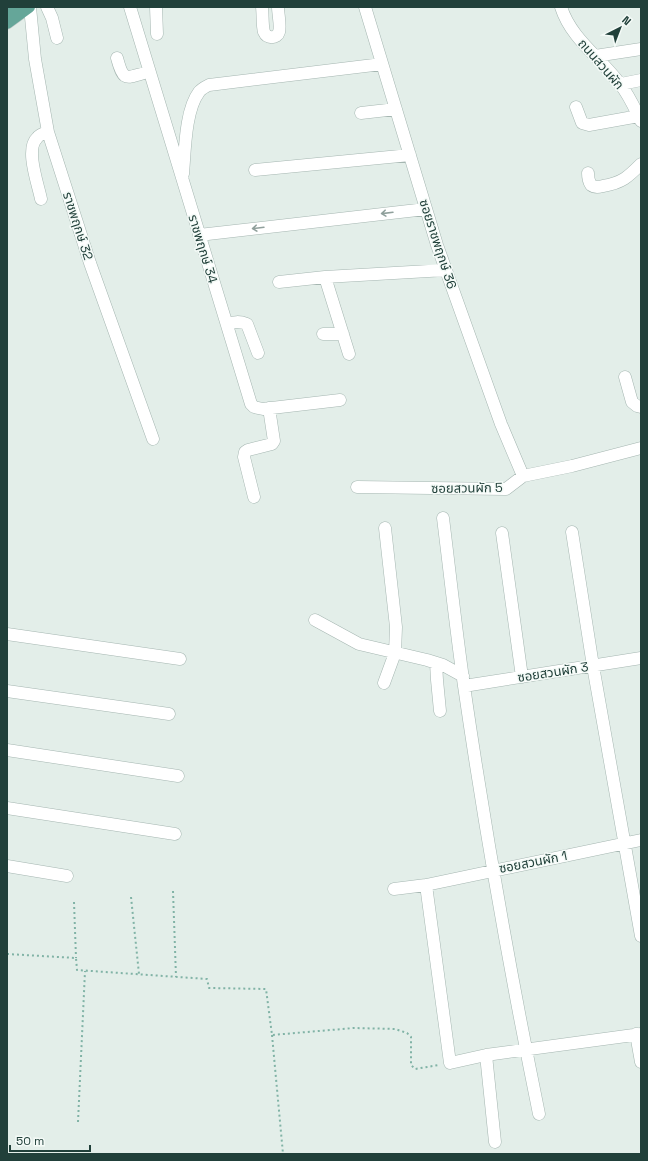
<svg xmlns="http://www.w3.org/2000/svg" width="648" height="1161" font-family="'Space Grotesk','Noto Sans Thai',sans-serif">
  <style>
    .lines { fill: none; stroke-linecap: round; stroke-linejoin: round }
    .minor-casing { stroke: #a5b6b1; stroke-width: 13 }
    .major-casing { stroke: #c1cac8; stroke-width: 13 }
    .path { stroke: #81b3a6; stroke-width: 2; stroke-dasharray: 2 3; stroke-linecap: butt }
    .minor { stroke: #fff; stroke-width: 12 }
    .major { stroke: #65a699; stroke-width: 12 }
    .oneway { stroke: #90a09c }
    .labels { text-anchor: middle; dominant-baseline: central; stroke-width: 3; stroke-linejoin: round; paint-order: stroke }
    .street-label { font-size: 13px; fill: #21403a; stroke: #f4faf7 }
  </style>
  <rect width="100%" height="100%" fill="#e3eee9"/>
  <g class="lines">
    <defs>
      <path id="minor" d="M30,7L35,59L48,132L90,263L153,439
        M47,7L52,18L57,38
        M130,7L251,404L254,407L263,409L340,400
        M156,7L157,34
        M262,7C263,15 262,25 264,32C267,39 277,39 279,32C281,26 278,14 278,7
        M365,7L437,245L501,424L523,476
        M561,7C571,39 601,58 620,84C629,95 635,109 641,121
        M595,56L641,49
        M117,58C124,84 126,77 149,72
        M621,84L641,80
        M576,107L582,123L589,125L639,116
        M361,113L396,109
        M255,170L410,155
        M588,173C588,176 589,182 591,185C595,188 599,187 603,186C622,183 628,177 641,164
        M183,174C185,152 185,110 199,92C201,89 205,87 209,85L382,64
        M41,199C38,184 25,149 37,138C39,135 44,133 48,132
        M199,235L426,209
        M325,277L349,354
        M279,282L325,277L446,270
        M227,324C234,322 239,321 247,324L258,353
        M323,334H343
        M625,377L632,402L637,406L641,407
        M357,487L506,489L523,476L572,466L641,448
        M254,497L244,457L245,452L248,450L272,444L274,441L269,408
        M443,518C450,574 456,630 464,686C485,830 510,972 539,1114
        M572,532L593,666L641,936
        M502,533L522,677
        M315,620L359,644L427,660L443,665L463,676
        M7,634L180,659
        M436,663L437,680L440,711
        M384,683L395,653L396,627L385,528
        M464,686L641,658
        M7,691L169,714
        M7,750L178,776
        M7,808L175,834
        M7,866L67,876
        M426,885L450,1063L486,1055L641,1034
        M394,889L426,885L641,840
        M636,1034L641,1062
        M486,1055L495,1142"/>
      <path id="major" d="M7,11L13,7
        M7,23L29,7"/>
    </defs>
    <use href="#minor" class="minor-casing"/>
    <use href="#major" class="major-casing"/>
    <path class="path" d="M173,891L176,977
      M131,897L139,974
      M74,902L76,958
      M7,954L76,958L77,970L207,979L209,988L266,989L272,1035L354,1028L395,1029L407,1033L411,1037V1065L415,1069L439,1065
      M272,1035L283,1154
      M78,1122L85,971"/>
    <use href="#minor" class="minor"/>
    <use href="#major" class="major"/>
  </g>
  <defs><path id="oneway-shaft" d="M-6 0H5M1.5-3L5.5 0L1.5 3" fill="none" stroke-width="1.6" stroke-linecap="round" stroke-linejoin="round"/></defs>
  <g class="oneway">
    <use href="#oneway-shaft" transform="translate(387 213) rotate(173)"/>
    <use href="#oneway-shaft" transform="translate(258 228) rotate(173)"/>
  </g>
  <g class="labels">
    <g class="street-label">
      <text transform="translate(601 64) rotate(49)">ถนนสวนผัก</text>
      <text transform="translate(78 226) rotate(72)">ราชพฤกษ์ 32</text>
      <text transform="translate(438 244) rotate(72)">ซอยราชพฤกษ์ 36</text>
      <text transform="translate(203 249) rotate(73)">ราชพฤกษ์ 34</text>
      <text transform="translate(467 488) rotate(-1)">ซอยสวนผัก 5</text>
      <text transform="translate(553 672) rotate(-9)">ซอยสวนผัก 3</text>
      <text transform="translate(533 862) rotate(-11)">ซอยสวนผัก 1</text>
    </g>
  </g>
  <rect width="648" height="1161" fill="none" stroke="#21403a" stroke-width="16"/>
  <g transform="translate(620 28) rotate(42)" stroke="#f4faf7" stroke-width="3" paint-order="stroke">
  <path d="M0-3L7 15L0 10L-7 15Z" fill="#21403a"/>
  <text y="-6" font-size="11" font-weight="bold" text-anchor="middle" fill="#21403a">N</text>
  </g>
  <path d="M10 1145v6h80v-6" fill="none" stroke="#21403a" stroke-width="2"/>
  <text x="16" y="1145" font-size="12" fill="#21403a" stroke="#f4faf7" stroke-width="3" paint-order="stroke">50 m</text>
</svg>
